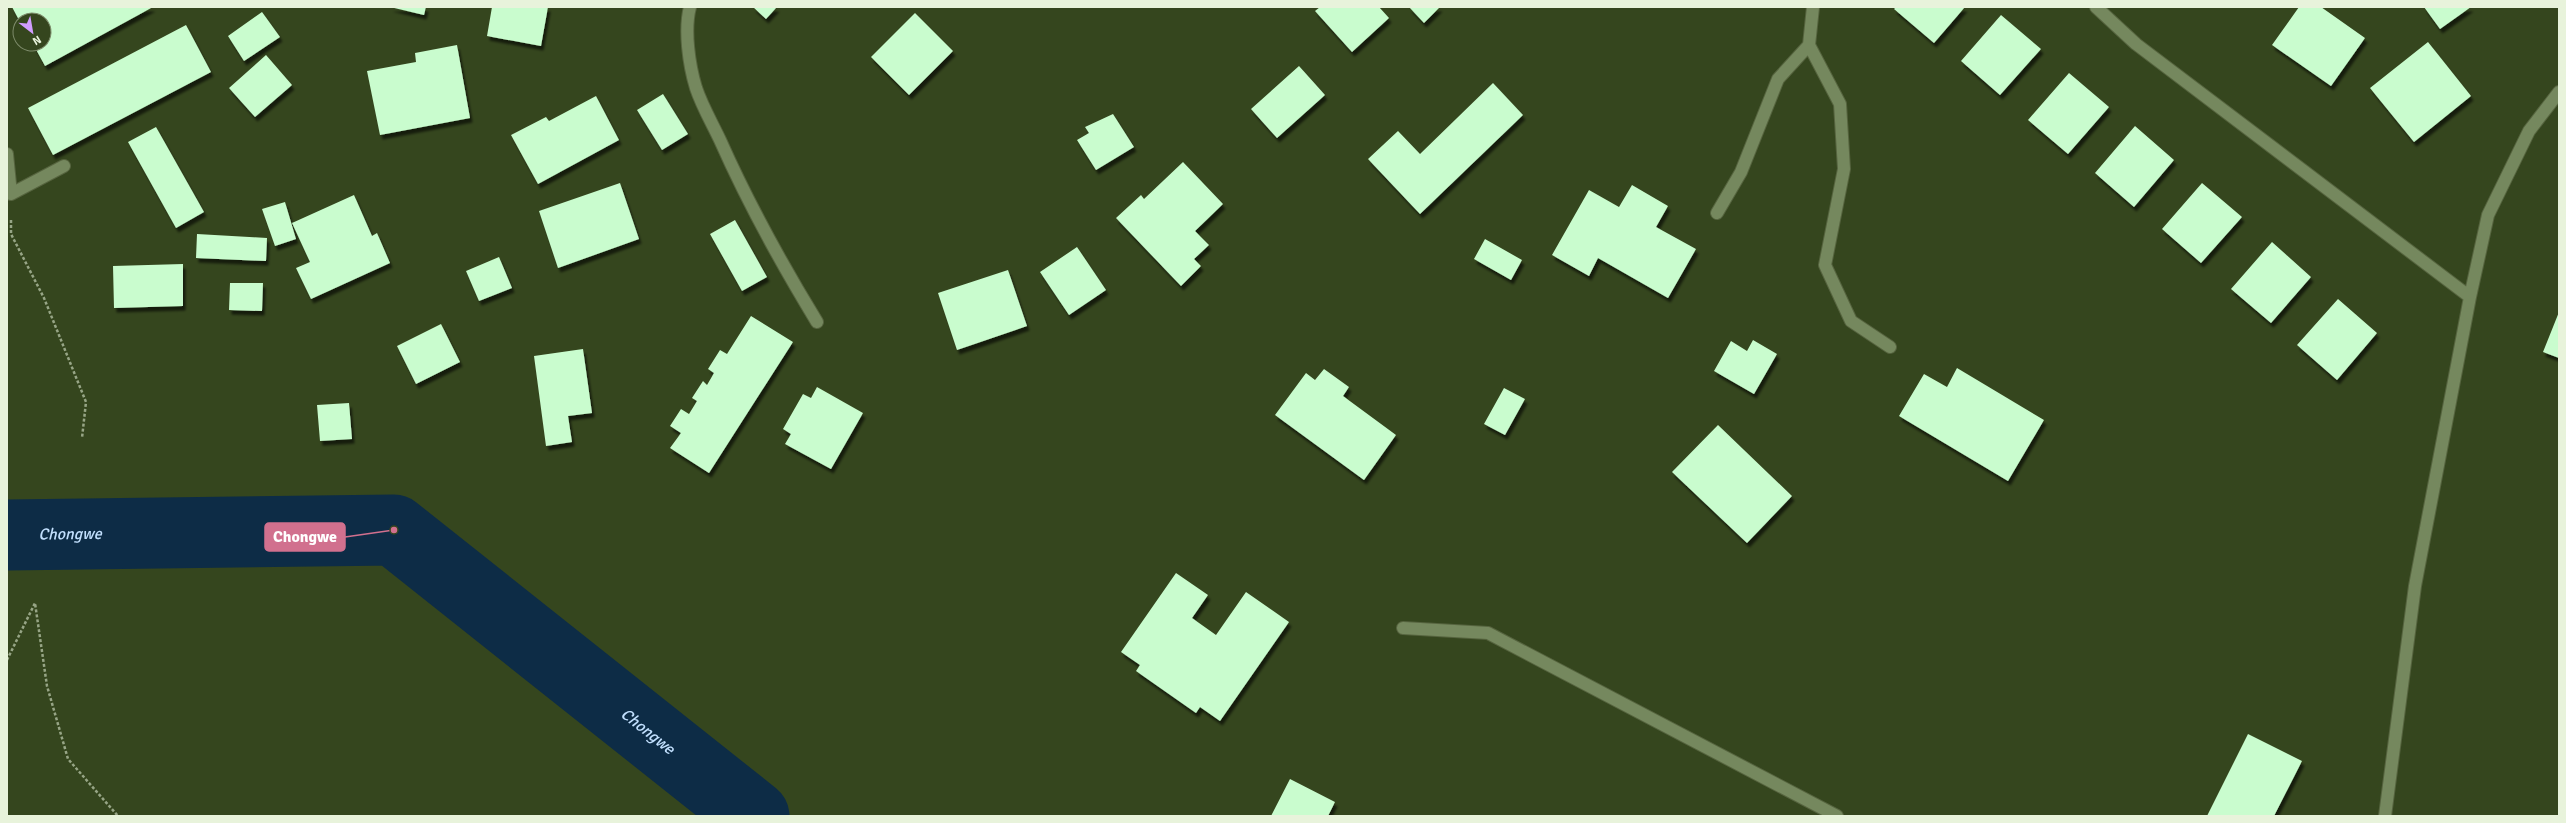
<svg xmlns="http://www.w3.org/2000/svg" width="2566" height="823" font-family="Signika,sans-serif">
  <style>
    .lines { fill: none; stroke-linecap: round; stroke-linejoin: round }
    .river { stroke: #0d2c46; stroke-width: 71 }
    .building { fill: #c9fcce; filter: url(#shadow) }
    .street-casing { stroke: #56643f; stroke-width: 14 }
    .path { stroke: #97a586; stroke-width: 2.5; stroke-dasharray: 3 2; stroke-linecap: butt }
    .street { stroke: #75885e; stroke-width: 12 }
    .labels { text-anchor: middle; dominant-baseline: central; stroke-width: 4; stroke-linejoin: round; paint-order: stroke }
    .water-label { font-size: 16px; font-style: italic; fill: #c2e0fe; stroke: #35461e }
    .leader { fill: none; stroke: #d1708e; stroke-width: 1.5 }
    .callout-dot { fill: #d1708e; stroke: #35461e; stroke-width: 1.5 }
    .callout { fill: #d1708e; stroke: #d1708e; stroke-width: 1.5 }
    .callout-label { font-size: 16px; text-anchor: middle; font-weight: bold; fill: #fff }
  </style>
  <defs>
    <filter id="shadow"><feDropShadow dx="2.5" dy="4.5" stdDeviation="1" flood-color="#0009"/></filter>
  </defs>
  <rect width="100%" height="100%" fill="#35461e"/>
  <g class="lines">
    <path class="river" id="s1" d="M7,535L394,530L754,816"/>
  </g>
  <path class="building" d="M12,7H153L45,66L33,44H44V20H19Z
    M390,7H426L424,15Z
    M492,7H548L541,46L487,36Z
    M753,7H777L766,19Z
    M1320,7H1379L1389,18L1352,52L1315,11Z
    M1409,7H1440L1424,23Z
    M1896,7H1965L1934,43L1894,9Z
    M2299,7H2321L2365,38L2331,86L2272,45Z
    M2424,7H2471L2440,29Z
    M262,12L280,37L244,61L228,36Z
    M915,13L953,51L909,95L871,57Z
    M2001,15L2041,49L2000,95L1961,61Z
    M186,25L211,72L53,155L28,108Z
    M2428,42L2471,96L2414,142L2370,88Z
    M457,45L470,118L380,135L367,71L416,62L415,53Z
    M266,55L292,85L255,117L229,88Z
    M1299,66L1325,95L1277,138L1251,109Z
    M2069,73L2109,107L2068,154L2028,120Z
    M1493,83L1523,115L1420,214L1368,159L1398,131L1420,154Z
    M663,94L688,134L662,150L637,110Z
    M596,96L619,140L538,184L511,135L546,117L549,121Z
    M1113,114L1134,147L1096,170L1077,140L1089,133L1085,127Z
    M2135,126L2174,160L2134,207L2095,173Z
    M156,127L204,212L176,228L128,142Z
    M1183,162L1223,204L1195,231L1209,245L1194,259L1201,266L1181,286L1116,218L1141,195L1144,199Z
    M620,183L639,239L558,268L539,211Z
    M2202,183L2242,217L2201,263L2162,229Z
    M1632,185L1668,206L1656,227L1696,249L1668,298L1598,258L1589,276L1552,255L1589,190L1619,207Z
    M354,195L372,236L377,233L390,263L311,299L296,268L310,262L292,223Z
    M285,202L296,239L275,246L262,209Z
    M735,220L767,277L742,291L710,234Z
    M197,234L267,238L266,261L196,258Z
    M1485,239L1522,260L1511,280L1474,259Z
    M2272,242L2311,277L2271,323L2231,289Z
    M1077,247L1106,290L1069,315L1040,272Z
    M499,257L512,288L479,301L466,271Z
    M183,264V306L114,308L113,266Z
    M1008,270L1027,326L957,350L938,293Z
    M230,283H263L262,311L229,310Z
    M2338,299L2377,333L2337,380L2297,345Z
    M2559,312V358L2543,352Z
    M751,316L793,342L709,473L670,448L681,433L670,426L681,409L689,414L697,401L692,398L703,381L707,385L714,373L708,369L720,350L727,354Z
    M441,324L460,362L416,384L397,346Z
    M1753,340L1777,354L1754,394L1714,371L1731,341L1747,351Z
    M583,349L592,413L568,416L572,442L546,446L534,356Z
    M1957,368L2044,420L2008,481L1899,416L1924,374L1947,387Z
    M1324,369L1349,387L1343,396L1396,435L1364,480L1275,415L1306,373L1315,380Z
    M817,387L863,413L831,469L785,444L791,434L783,429L803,394L811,398Z
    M1504,388L1525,399L1505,435L1484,424Z
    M349,403L352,439L320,441L317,405Z
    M1718,425L1792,496L1747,543L1672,472Z
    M1176,573L1208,595L1192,618L1216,635L1246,592L1289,622L1220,721L1200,707L1196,713L1136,671L1140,665L1121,652Z
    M2248,734L2302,761L2274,816H2207Z
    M1290,779L1335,802L1328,816H1271Z"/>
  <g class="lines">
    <defs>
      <path id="street" d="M690,7C684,30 689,65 696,88C702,106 712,123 720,140C748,203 781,263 817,322
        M2096,7L2136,44L2470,297
        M1809,45L1840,104L1844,169L1825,265L1851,321L1890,347
        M7,154L11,194L64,166
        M1717,213L1741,172L1778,79L1809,45L1813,7
        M1403,628L1488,633L1837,816
        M2385,816L2415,586L2470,297L2488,215L2529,131L2559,92"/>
    </defs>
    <use href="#street" class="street-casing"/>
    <path class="path" d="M11,220V234L44,298L86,402L82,438
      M7,660L35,603L47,686L68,759L118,816"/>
    <use href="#street" class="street"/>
  </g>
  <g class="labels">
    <g class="water-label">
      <text stroke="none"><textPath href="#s1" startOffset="63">Chongwe</textPath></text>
      <text stroke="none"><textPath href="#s1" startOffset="711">Chongwe</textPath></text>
    </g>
  </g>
  <path class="leader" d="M394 530L345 537"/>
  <circle class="callout-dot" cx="394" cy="530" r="4"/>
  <rect class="callout" x="265" y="523" width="80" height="28" rx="4"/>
  <g class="callout-label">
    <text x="305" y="542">Chongwe</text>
  </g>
  <rect width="2566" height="823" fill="none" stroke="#e8f3db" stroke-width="16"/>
  <g transform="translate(32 32) rotate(149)"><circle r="19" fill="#35461e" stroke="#7d8b6a"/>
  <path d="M0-3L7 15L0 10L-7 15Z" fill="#d19dfe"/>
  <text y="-6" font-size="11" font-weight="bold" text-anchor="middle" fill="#e8f3db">N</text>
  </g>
</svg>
